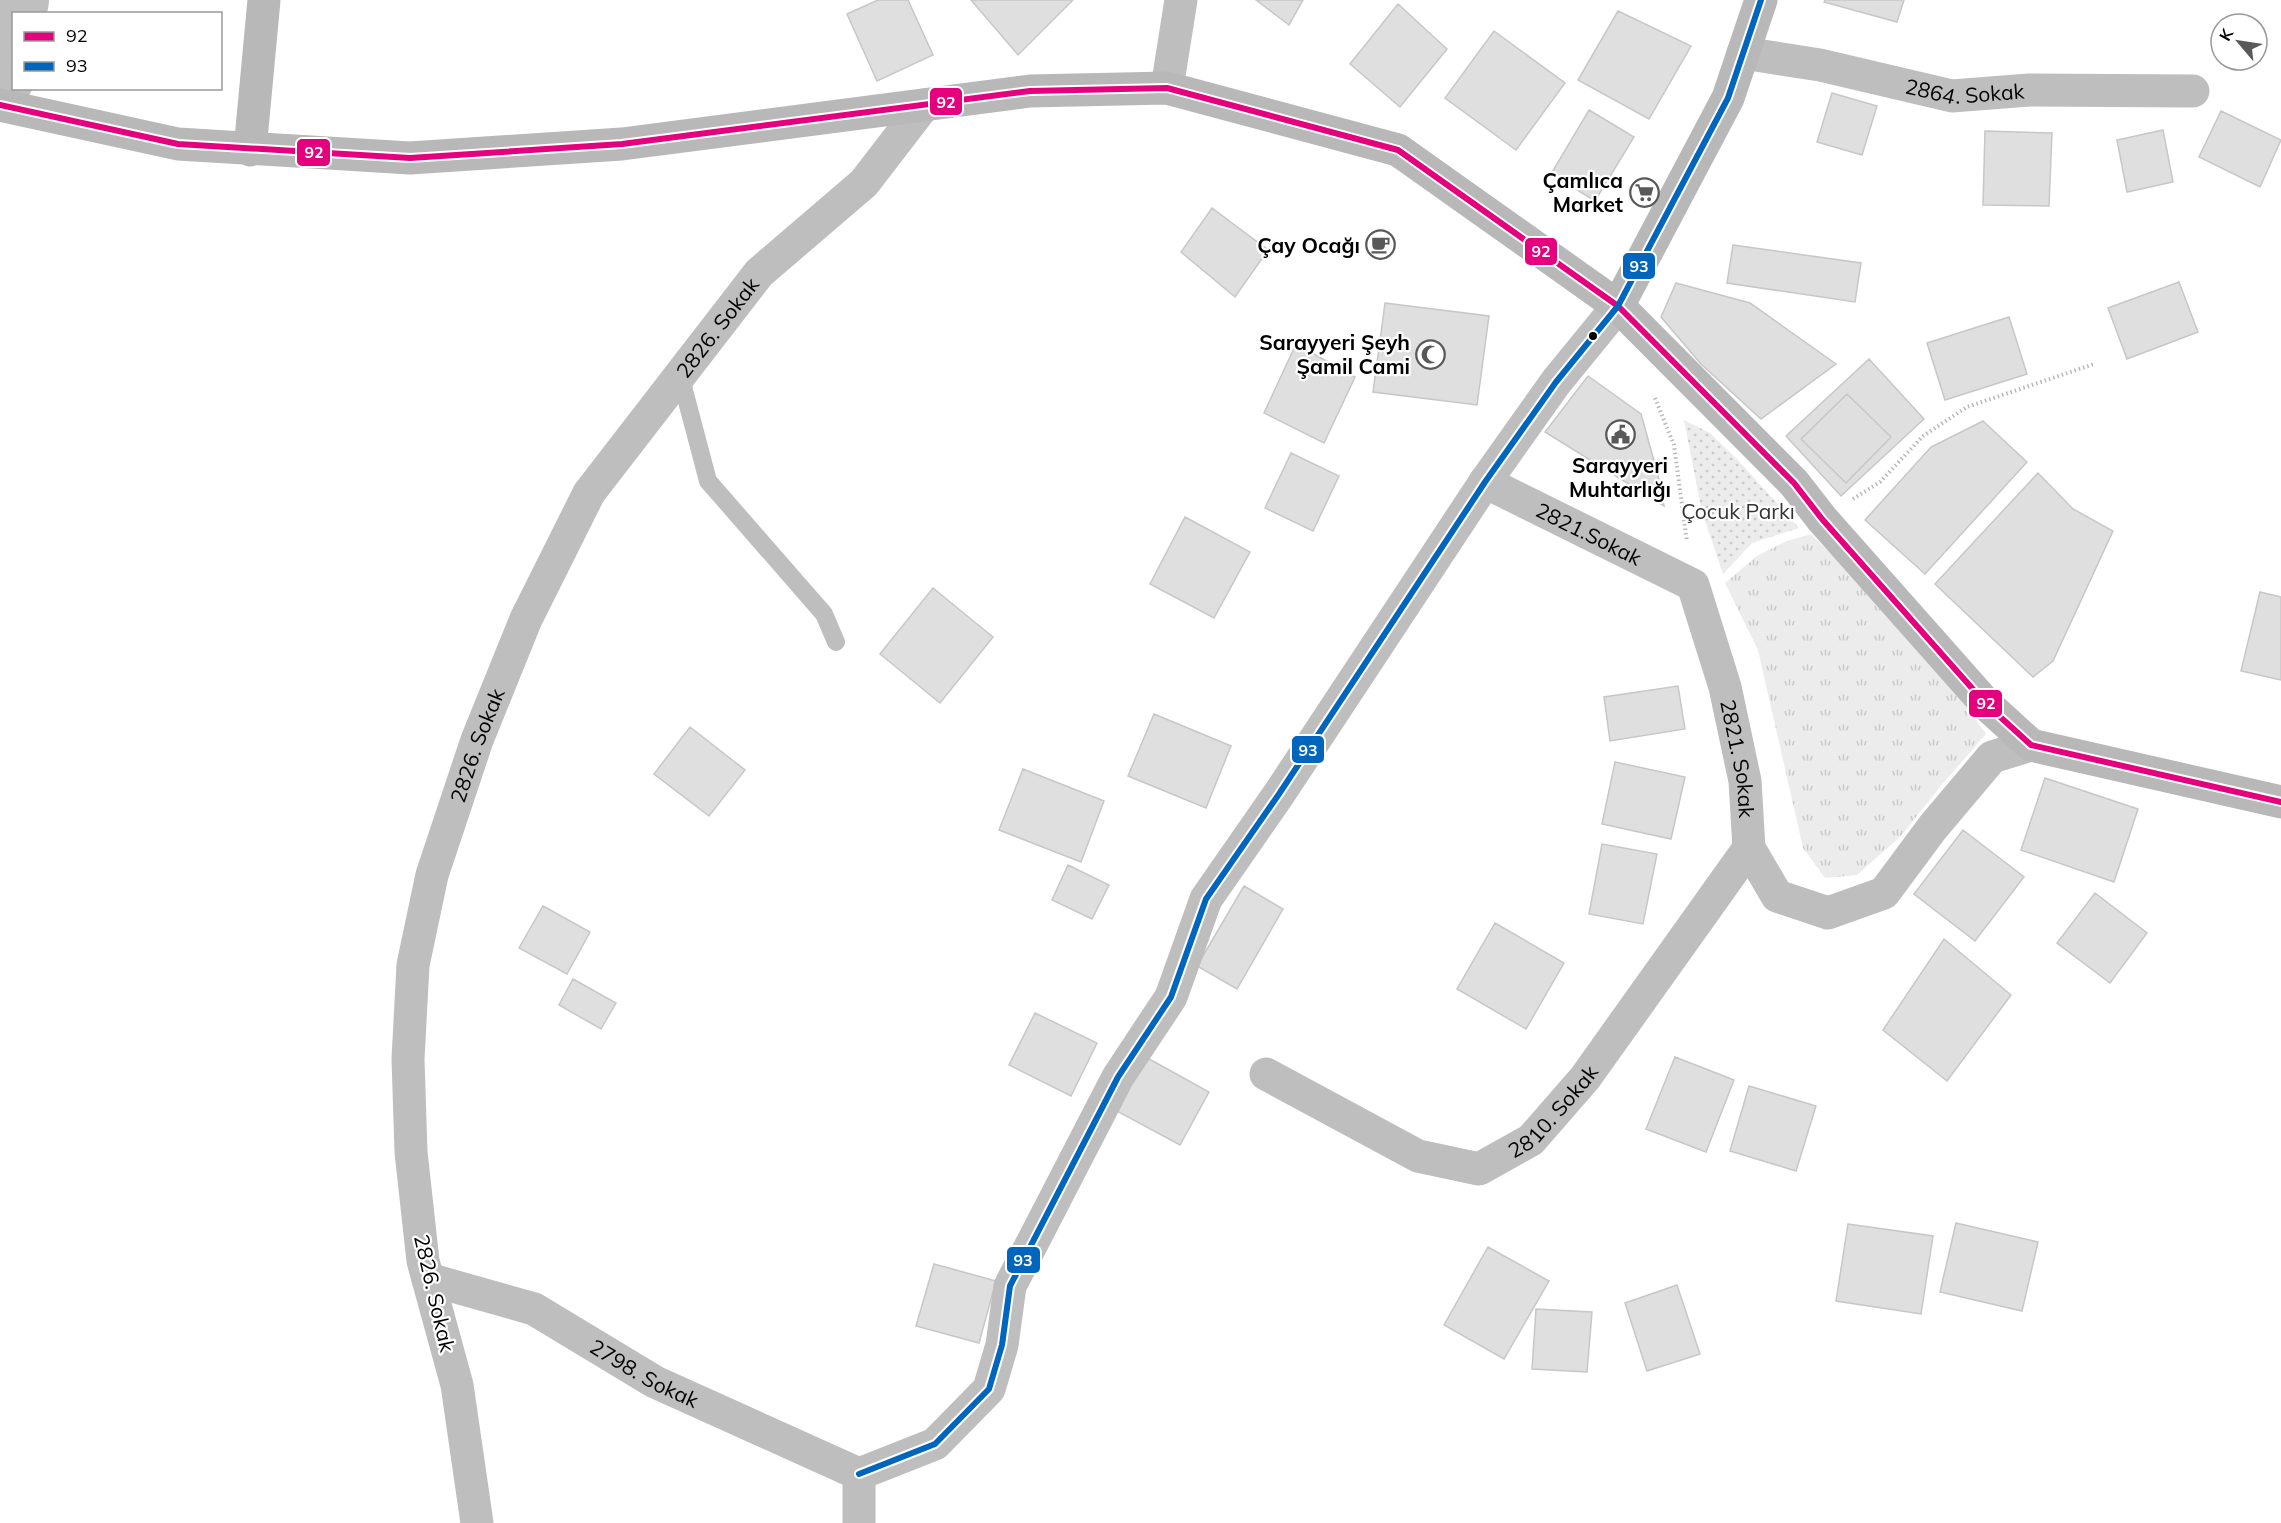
<svg xmlns="http://www.w3.org/2000/svg" width="2281" height="1523" font-family="Mulish,sans-serif">
  <style>
    .grass { fill: url(#grass-tufts) }
    .park { fill: url(#park-dots) }
    .lines { fill: none; stroke-linecap: round; stroke-linejoin: round }
    .river { stroke: #bfbfbf; stroke-width: 70 }
    .building { fill: #dfdfdf; stroke: #c7c7c7; stroke-width: 1.5 }
    .path { stroke: #b9b9b9; stroke-width: 4; stroke-dasharray: 1.5 3; stroke-linecap: butt }
    .lane { stroke: #bebebe; stroke-width: 18 }
    .street { stroke: #bebebe; stroke-width: 33 }
    .secondary { stroke: #b8b8b8; stroke-width: 33 }
    .bus-1-casing { stroke: #fff; stroke-width: 10 }
    .bus-2-casing { stroke: #fff; stroke-width: 10 }
    .bus-1 { stroke: #e5007d; stroke-width: 6 }
    .bus-2 { stroke: #0065bd; stroke-width: 6 }
    .bus-dot { fill: #000; stroke: #fff; stroke-width: 2 }
    .labels { text-anchor: middle; dominant-baseline: central; stroke-width: 4.5; stroke-linejoin: round; paint-order: stroke }
    .street-label { font-size: 21px; fill: #000; stroke: #fff }
    .poi-label { font-size: 21px; font-weight: bold; fill: #000; stroke: #fff; text-anchor: end }
    .park-label { font-size: 21px; fill: #333; stroke: #fff }
    .line-badge { stroke: #fff; stroke-width: 2 }
    .badge-label { font-size: 16px; text-anchor: middle; font-weight: bold; fill: #fff }
  </style>
  <defs>
    <pattern id="grass-tufts" width="24" height="20" patternUnits="userSpaceOnUse" patternTransform="scale(1.5)"><rect width="24" height="20" fill="#ececec"/><path d="M3 7l-1-3M5 7V3M7 7l1-3M15 17l-1-3M17 17v-4M19 17l1-3" fill="none" stroke="#c9c9c9"/></pattern>
    <pattern id="park-dots" width="8" height="8" patternUnits="userSpaceOnUse" patternTransform="scale(1.5)"><rect width="8" height="8" fill="#ececec"/><path d="M2 2h.1M6 6h.1" fill="none" stroke="#c9c9c9" stroke-width="1.8" stroke-linecap="round"/></pattern>
  </defs>
  <rect width="100%" height="100%" fill="#fff"/>
  <path class="grass" d="M1811,534L1918,639L1986,734L1940,787L1901,836L1857,875L1825,878L1803,848L1758,650L1725,583L1757,556L1787,541Z"/>
  <path class="park" d="M1684,420L1710,433L1737,459L1799,528L1752,543L1723,574L1702,512Z"/>
  <g class="lines">
    <path class="river" d="M0,76L14,0"/>
  </g>
  <path class="building" d="M878,0H908L933,55L877,81L847,14Z
    M971,0H1073L1018,55Z
    M1256,0H1303L1289,25Z
    M1825,0H1904L1897,22L1824,2Z
    M1398,4L1447,49L1400,107L1350,64Z
    M1618,11L1691,46L1649,119L1578,80Z
    M1494,31L1565,83L1516,150L1445,98Z
    M1832,93L1877,106L1862,155L1817,142Z
    M1589,110L1634,137L1595,201L1551,174Z
    M2221,111L2281,140L2260,187L2199,157Z
    M2163,130L2173,182L2127,192L2117,140Z
    M1985,131L2052,133L2049,206L1983,205Z
    M1212,208L1268,250L1235,297L1181,252Z
    M1733,245L1861,263L1855,302L1727,283Z
    M2179,282L2198,332L2127,359L2108,308Z
    M1676,283L1750,303L1836,364L1761,419L1701,364L1661,317Z
    M1385,303L1489,316L1477,405L1373,392Z
    M2009,317L2027,374L1945,400L1927,343Z
    M1296,344L1355,377L1324,443L1264,413Z
    M1869,359L1924,419L1841,496L1786,436Z
    M1588,376L1641,414L1658,475L1664,506L1545,432Z
    M1847,394L1891,437L1846,483L1801,439Z
    M1983,421L2027,462L1925,574L1865,520L1931,447Z
    M1291,453L1339,476L1313,531L1265,508Z
    M2038,473L2073,509L2113,531L2053,661L2033,677L1935,584Z
    M1185,517L1250,552L1214,618L1150,584Z
    M933,588L993,637L940,703L880,654Z
    M2260,592L2281,597V680L2241,671Z
    M1678,686L1685,729L1610,741L1604,697Z
    M1154,714L1231,746L1206,808L1128,776Z
    M690,727L745,770L709,816L654,774Z
    M1615,762L1685,777L1671,839L1602,824Z
    M1023,769L1104,801L1081,862L999,830Z
    M2045,778L2138,809L2114,882L2021,850Z
    M1963,830L2024,877L1975,941L1914,894Z
    M1602,844L1657,854L1643,924L1589,914Z
    M1068,865L1109,885L1092,919L1052,900Z
    M1244,886L1283,909L1237,989L1197,966Z
    M2095,893L2147,933L2110,983L2057,943Z
    M543,906L590,932L567,974L519,948Z
    M1495,923L1564,963L1526,1029L1457,989Z
    M1944,939L2011,995L1947,1081L1883,1030Z
    M573,979L616,1003L601,1029L559,1005Z
    M1035,1013L1097,1043L1071,1096L1009,1065Z
    M1142,1055L1209,1092L1180,1145L1113,1109Z
    M1675,1057L1734,1080L1706,1152L1646,1129Z
    M1749,1086L1816,1106L1796,1171L1730,1151Z
    M1956,1223L2038,1242L2022,1311L1940,1292Z
    M1848,1224L1933,1236L1921,1314L1836,1301Z
    M1488,1247L1549,1281L1504,1359L1444,1325Z
    M934,1264L996,1281L979,1343L916,1326Z
    M1677,1285L1700,1354L1647,1371L1625,1303Z
    M1536,1309L1592,1312L1587,1372L1532,1369Z"/>
  <g class="lines">
    <path class="path" d="M1655,398L1674,445L1687,542
      M1853,499L1880,482L1923,436L1967,407L2094,364"/>
    <path class="lane" d="M680,375L708,481L824,614L836,642"/>
    <g class="street">
      <path id="s1" d="M1743,53L1820,65L1952,96L2029,90L2193,91"/>
      <path d="M1167,88L1181,0"/>
      <path id="s2" d="M1485,482L1693,585L1725,687L1745,781L1749,848L1777,896L1828,913L1884,893L1933,827L1992,757L2031,745"/>
      <path id="s3" d="M1266,1074L1418,1156L1479,1169L1531,1140L1585,1078L1749,848"/>
      <path id="s4" d="M428,1279L534,1309L655,1382L859,1474"/>
      <path d="M859,1474L935,1444L989,1389L1002,1345L1010,1286L1118,1077L1171,997L1206,899L1279,794L1485,482L1556,382L1618,306"/>
      <path d="M859,1474V1523"/>
      <path id="s5" d="M477,1523L457,1385L423,1261L411,1152L408,1059L413,965L432,875L477,740L526,619L589,493L759,273L864,183L924,105"/>
    </g>
    <path class="secondary" d="M0,105L178,144L410,158L622,144L1030,91L1167,88L1398,150L1618,306L1794,483L1822,519L1986,704L2031,745L2281,802
      M250,150L264,0
      M1618,306L1728,98L1761,0"/>
    <defs>
      <path id="bus-1" d="M0,105L178,144L410,158L622,144L1030,91L1167,88L1398,150L1618,306L1794,483L1822,519L1986,704L2031,745L2281,802"/>
      <path id="bus-2" d="M859,1474L935,1444L989,1389L1002,1345L1010,1286L1118,1077L1171,997L1206,899L1279,794L1485,482L1556,382L1618,306L1728,98L1761,0"/>
    </defs>
    <use href="#bus-1" class="bus-1-casing"/>
    <use href="#bus-2" class="bus-2-casing"/>
    <use href="#bus-1" class="bus-1"/>
    <use href="#bus-2" class="bus-2"/>
  </g>
  <defs>
    <symbol id="supermarket-ring" viewBox="-11 -11 22 22"><circle r="9.5" fill="#fff" stroke="#595959" stroke-width="1.5"/><path d="M-6-5.5h2.5l.6 2H6L4.5 2H-2.5L-4.4-4H-6ZM-1.5 3.2a1.3 1.3 0 1 0 .1 0ZM3 3.2a1.3 1.3 0 1 0 .1 0Z" fill="#595959"/></symbol>
    <symbol id="cafe-ring" viewBox="-11 -11 22 22"><circle r="9.5" fill="#fff" stroke="#595959" stroke-width="1.5"/><path d="M-5.5-4.5H6V0H3Q3 3.5 0 3.5H-2.5Q-5.5 3.5-5.5 0ZM3-3.2v2h1.7v-2ZM-6 4.5H4V6H-6Z" fill="#595959"/></symbol>
    <symbol id="mosque-ring" viewBox="-11 -11 22 22"><circle r="9.5" fill="#fff" stroke="#595959" stroke-width="1.5"/><path d="M3.5-4.9A6 6 0 1 0 3.5 4.9A5 5 0 1 1 3.5-4.9Z" fill="#595959"/></symbol>
    <symbol id="civic-ring" viewBox="-11 -11 22 22"><circle r="9.5" fill="#fff" stroke="#595959" stroke-width="1.5"/><path d="M-.6-6.5H3V-4.5H.6V-3L4-1V1h2V6H-6V1h2V-1L-.6-3ZM-1.2 2.5V6h2.4V2.5Z" fill="#595959"/></symbol>
  </defs>
  <g fill-rule="evenodd">
    <use href="#supermarket-ring" x="1628" y="176" width="33" height="33"/>
    <use href="#cafe-ring" x="1364" y="228" width="33" height="33"/>
    <use href="#mosque-ring" x="1414" y="338" width="33" height="33"/>
    <use href="#civic-ring" x="1604" y="418" width="33" height="33"/>
  </g>
  <circle class="bus-dot" cx="1593" cy="336" r="5"/>
  <g class="labels">
    <g class="street-label">
      <text stroke="none"><textPath href="#s1" startOffset="226">2864. Sokak</textPath></text>
      <text stroke="none"><textPath href="#s5" startOffset="1280">2826. Sokak</textPath></text>
      <text stroke="none"><textPath href="#s2" startOffset="116">2821.Sokak</textPath></text>
      <text stroke="none"><textPath href="#s5" startOffset="794">2826. Sokak</textPath></text>
      <text stroke="none"><textPath href="#s2" startOffset="412">2821. Sokak</textPath></text>
      <text stroke="none"><textPath href="#s3" startOffset="330">2810. Sokak</textPath></text>
      <text transform="translate(435 1293) rotate(77)">2826. Sokak</text>
      <text stroke="none"><textPath href="#s4" startOffset="238">2798. Sokak</textPath></text>
    </g>
    <g class="poi-label">
      <text x="1623" y="180">Çamlıca<tspan x="1623" dy="24">Market</tspan></text>
      <text x="1360" y="245">Çay Ocağı</text>
      <text x="1410" y="342">Sarayyeri Şeyh<tspan x="1410" dy="24">Şamil Cami</tspan></text>
      <text x="1620" y="465" text-anchor="middle">Sarayyeri<tspan x="1620" dy="24">Muhtarlığı</tspan></text>
    </g>
    <g class="park-label">
      <text x="1738" y="511">Çocuk Parkı</text>
    </g>
  </g>
  <g class="line-badge">
    <rect x="929" y="87" width="34" height="29" rx="6" fill="#e5007d"/>
    <rect x="296" y="138" width="35" height="29" rx="6" fill="#e5007d"/>
    <rect x="1524" y="237" width="34" height="29" rx="6" fill="#e5007d"/>
    <rect x="1622" y="252" width="34" height="28" rx="6" fill="#0065bd"/>
    <rect x="1968" y="689" width="35" height="29" rx="6" fill="#e5007d"/>
    <rect x="1291" y="735" width="34" height="29" rx="6" fill="#0065bd"/>
    <rect x="1006" y="1246" width="35" height="28" rx="6" fill="#0065bd"/>
  </g>
  <g class="badge-label">
    <text x="946" y="108">92</text>
    <text x="314" y="158">92</text>
    <text x="1541" y="257">92</text>
    <text x="1639" y="272">93</text>
    <text x="1986" y="709">92</text>
    <text x="1308" y="756">93</text>
    <text x="1023" y="1266">93</text>
  </g>
  <rect x="12" y="12" width="210" height="78" fill="#ffffff" stroke="#999999" stroke-width="1.5"/>
  <rect x="24" y="32" width="30" height="9" fill="#e5007d" stroke="#999999" stroke-width="1.5"/>
  <text x="66" y="42" font-size="18" fill="#000000">92</text>
  <rect x="24" y="62" width="30" height="9" fill="#0065bd" stroke="#999999" stroke-width="1.5"/>
  <text x="66" y="72" font-size="18" fill="#000000">93</text>
  <g transform="translate(2239 42) rotate(299)"><circle r="28" fill="#ffffff" stroke="#999999" stroke-width="1.5"/>
  <path d="M0-4.5L10 22L0 15L-10 22Z" fill="#595959"/>
  <text y="-9" font-size="16" font-weight="bold" text-anchor="middle" fill="#000000">K</text>
  </g>
</svg>
